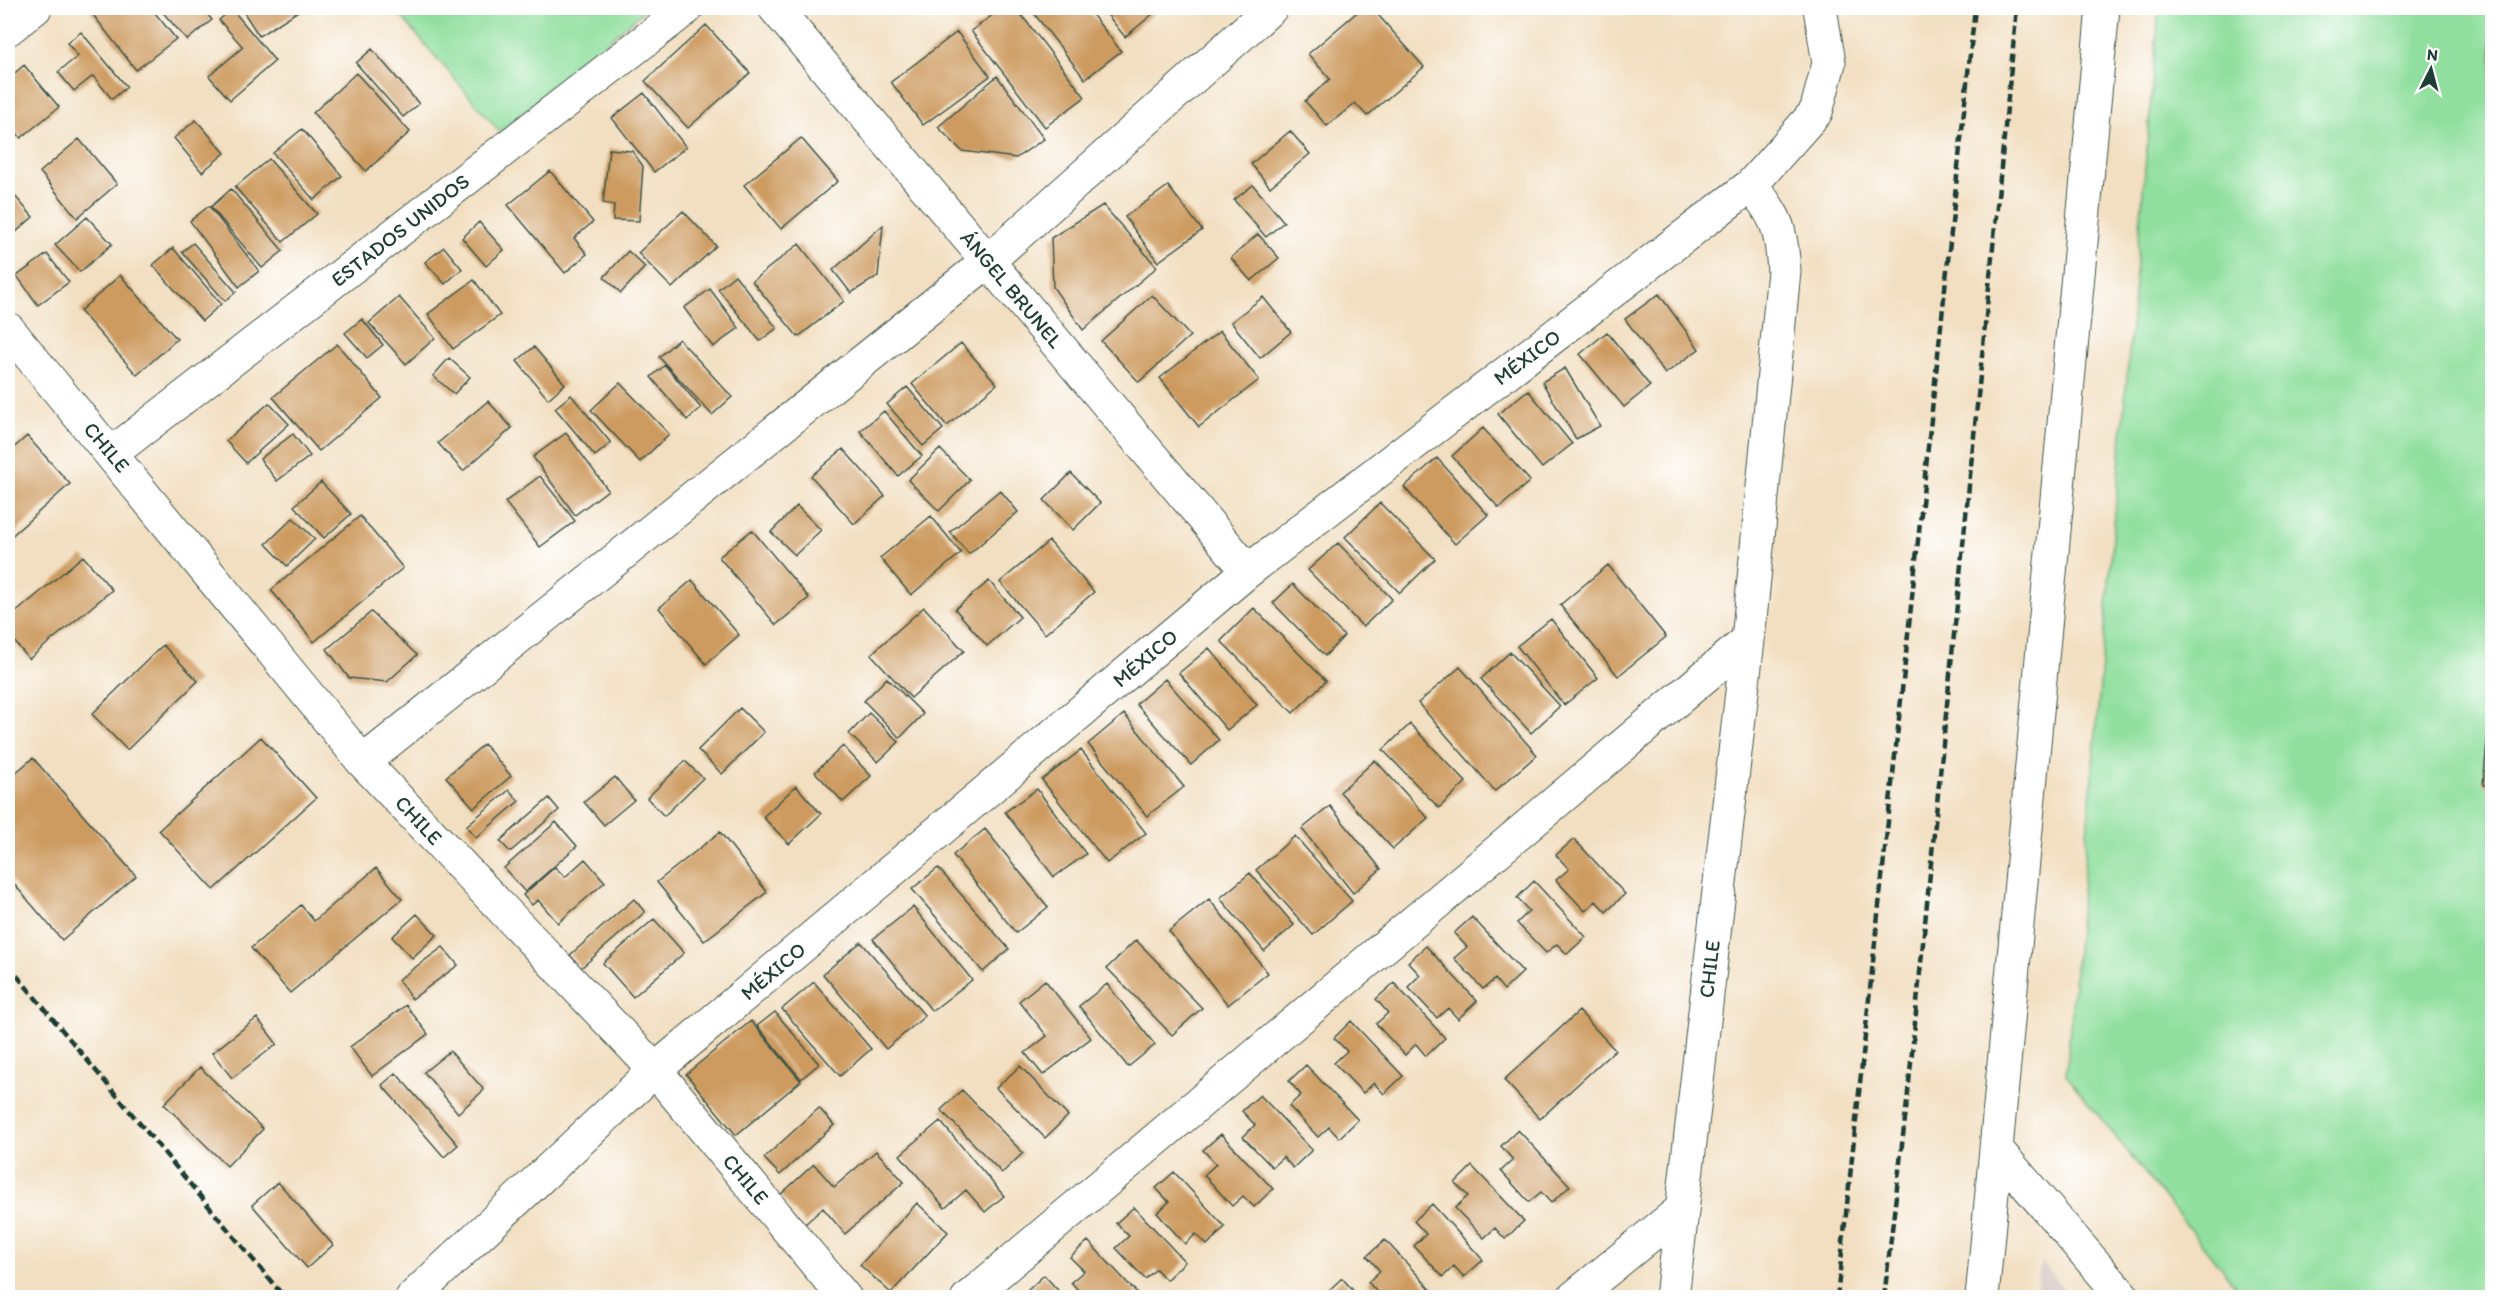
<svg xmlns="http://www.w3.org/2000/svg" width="2500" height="1305" font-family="Itim,sans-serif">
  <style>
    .industrial { fill: #cfc0bb }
    .green { fill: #90df9e; stroke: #588e69; stroke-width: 1.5 }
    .building { fill: #cd9b60 }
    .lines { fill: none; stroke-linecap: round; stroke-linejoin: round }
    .minor-casing { stroke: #3f5549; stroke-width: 35 }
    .minor { stroke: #fff; stroke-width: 33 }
    .rail { stroke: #1f3d34; stroke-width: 4.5; stroke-dasharray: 9 4.5; stroke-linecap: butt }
    .labels { text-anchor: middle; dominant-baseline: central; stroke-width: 6; stroke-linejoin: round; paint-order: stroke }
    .street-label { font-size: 21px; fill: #1f3d34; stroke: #fff }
  </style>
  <rect width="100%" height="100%" fill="#fff"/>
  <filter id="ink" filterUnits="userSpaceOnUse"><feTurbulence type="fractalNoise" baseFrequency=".0167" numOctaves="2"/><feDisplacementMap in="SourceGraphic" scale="12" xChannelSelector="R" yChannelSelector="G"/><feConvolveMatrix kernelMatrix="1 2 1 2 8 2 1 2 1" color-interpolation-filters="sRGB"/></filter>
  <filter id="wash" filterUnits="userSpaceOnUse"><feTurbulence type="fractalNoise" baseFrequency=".008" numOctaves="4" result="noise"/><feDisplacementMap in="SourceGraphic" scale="24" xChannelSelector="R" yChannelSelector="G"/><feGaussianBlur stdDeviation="1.35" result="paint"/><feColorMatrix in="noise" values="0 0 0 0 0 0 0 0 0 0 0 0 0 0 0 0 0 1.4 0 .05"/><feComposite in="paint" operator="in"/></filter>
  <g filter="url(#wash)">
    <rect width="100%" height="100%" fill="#f2dfc1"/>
    <path class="industrial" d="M2041,1261L2071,1297H2036Z"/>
    <path class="green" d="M394,8H647L500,132Z
      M2159,8H2492V1297H2244L2066,1075Z"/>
    <g id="blocks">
      <path class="building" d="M95,8H151L176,39L136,70L90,11Z
        M159,8H202L212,20L187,40Z
        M241,8H303L259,36Z
        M1002,8H1016L1085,97L1045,127L971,31Z
        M1036,8H1087L1121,51L1085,79L1032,11Z
        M1102,8H1149L1154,13L1125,37Z
        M1362,8H1372L1424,67L1367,116L1355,103L1327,126L1305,101L1330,79L1308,54Z
        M232,9L275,61L230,100L209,76L243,47L219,20Z
        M706,25L750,73L688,128L645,81Z
        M81,32L127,87L112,99L93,76L74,91L58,72L78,56L67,43Z
        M957,32L990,76L923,125L891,82Z
        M372,49L419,104L403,117L356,63Z
        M24,65L59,107L21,138L8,123V79Z
        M356,73L410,132L366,171L313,113Z
        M997,76L1044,139L1016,158L962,151L938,127Z
        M644,93L686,147L654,172L612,118Z
        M196,120L225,153L202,172L174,138Z
        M302,129L342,176L314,200L273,153Z
        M1290,131L1310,154L1270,187L1251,164Z
        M801,138L838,181L781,229L744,185Z
        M79,139L117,184L77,218L40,172Z
        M609,149L632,151L643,166L639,221L613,220L614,205L603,203Z
        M269,159L317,214L283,242L235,187Z
        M550,171L593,222L574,238L587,254L565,273L508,205Z
        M1253,185L1284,222L1266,237L1234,200Z
        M1168,186L1202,230L1158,262L1125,217Z
        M8,188L33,217L8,239Z
        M231,189L283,251L262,268L211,207Z
        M1103,205L1157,267L1083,330L1053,287L1051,238Z
        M209,206L259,271L239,287L190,221Z
        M683,211L716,246L672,288L638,253Z
        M87,217L112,244L80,272L55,245Z
        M479,222L504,250L486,266L462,238Z
        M883,225L878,276L851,293L833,270Z
        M1258,234L1279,258L1251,281L1231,258Z
        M193,243L236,292L225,301L182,252Z
        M799,244L844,301L798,337L752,281Z
        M444,247L462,269L445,284L425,262Z
        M173,248L221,304L202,321L153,265Z
        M628,251L645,267L621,293L604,277Z
        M47,254L69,282L38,305L17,276Z
        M120,275L177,339L137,375L80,311Z
        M735,275L777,328L760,341L718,289Z
        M474,280L500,315L453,349L428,314Z
        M710,289L739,328L713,347L684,308Z
        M1659,294L1699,349L1665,374L1625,319Z
        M1152,295L1190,336L1139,382L1101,341Z
        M399,297L435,338L406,364L369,323Z
        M1263,297L1291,332L1260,358L1231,322Z
        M362,319L383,345L367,358L345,333Z
        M1220,331L1259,380L1199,427L1160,378Z
        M1607,332L1650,386L1624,407L1580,354Z
        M679,339L732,397L712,415L659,357Z
        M961,343L997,384L947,426L912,384Z
        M337,344L382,398L319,451L273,397Z
        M534,347L565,384L548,399L517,361Z
        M449,358L470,377L454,394L433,376Z
        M665,365L701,408L687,420L651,377Z
        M1565,368L1600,426L1576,439L1542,382Z
        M620,383L669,434L640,462L591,410Z
        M907,387L943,429L923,446L887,404Z
        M1528,390L1572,444L1542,468L1498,414Z
        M571,395L611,443L595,456L555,408Z
        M488,401L512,428L463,471L438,443Z
        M269,403L289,424L246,463L226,441Z
        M884,411L922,456L898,476L860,431Z
        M1483,428L1530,481L1499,508L1452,456Z
        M566,433L608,490L575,515L533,457Z
        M293,434L310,456L277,481L260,459Z
        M27,436L70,484L8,539V453Z
        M843,449L885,496L854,524L811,476Z
        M940,449L970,480L939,511L908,480Z
        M1437,458L1488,515L1455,544L1404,487Z
        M1071,473L1100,503L1073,530L1044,500Z
        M540,476L575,521L540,547L505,502Z
        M321,482L351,514L324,538L294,506Z
        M1000,490L1018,512L969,554L950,532Z
        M1380,503L1435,559L1400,593L1345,537Z
        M797,506L821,530L795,555L771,532Z
        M360,516L403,568L314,642L271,590Z
        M931,516L961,553L911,595L880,558Z
        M293,518L315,539L287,566L266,544Z
        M752,530L809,598L776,625L719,557Z
        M1049,541L1094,592L1045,634L1000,582Z
        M1338,543L1392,599L1363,627L1308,570Z
        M83,556L112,590L29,659L8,634V619Z
        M1608,565L1666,637L1618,676L1560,605Z
        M692,580L739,635L706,664L659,608Z
        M989,581L1020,617L987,646L955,609Z
        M1293,584L1344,636L1325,656L1273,603Z
        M924,607L964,651L911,698L871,654Z
        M1254,608L1326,681L1293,713L1221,641Z
        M371,612L417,655L387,682L349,678L327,649Z
        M1551,619L1598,678L1564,705L1517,646Z
        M163,645L198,681L127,750L92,714Z
        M1209,648L1257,705L1227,730L1179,673Z
        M1510,652L1560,706L1531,733L1481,679Z
        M1460,667L1537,755L1495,791L1418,703Z
        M887,678L923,714L900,738L864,701Z
        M1165,679L1219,740L1191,765L1136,704Z
        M2491,701H2492V786L2483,785Z
        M740,708L764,732L722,774L698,750Z
        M869,713L899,742L878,762L849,734Z
        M1124,714L1184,787L1147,816L1088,744Z
        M1410,724L1466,782L1439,808L1383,750Z
        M261,737L316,798L214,890L159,830Z
        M484,744L511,776L474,808L446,777Z
        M843,746L871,776L843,802L815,772Z
        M1081,750L1146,833L1107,863L1042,780Z
        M33,758L136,876L62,940L8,877V779Z
        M1375,760L1428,818L1393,849L1340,792Z
        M685,761L703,778L664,816L647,798Z
        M615,777L634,800L604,825L584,802Z
        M796,786L821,814L789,844L763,817Z
        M1037,789L1086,854L1054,877L1005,812Z
        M509,790L519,801L476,838L466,826Z
        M549,798L559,810L510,852L500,841Z
        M1330,806L1381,869L1353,893L1302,829Z
        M556,822L577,846L525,892L504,868Z
        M985,829L1048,907L1016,933L953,855Z
        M720,832L767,892L704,941L657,882Z
        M1295,836L1352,901L1313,935L1256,870Z
        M1574,839L1625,894L1606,912L1596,901L1585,911L1556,880L1569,869L1556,855Z
        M585,859L605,882L558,923L538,900L532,905L523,895L555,867L565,877Z
        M376,868L402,899L290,993L251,948L301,905L314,921Z
        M938,868L1009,949L983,972L912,889Z
        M1250,873L1294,925L1264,951L1220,898Z
        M1534,881L1586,937L1567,954L1557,944L1546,953L1517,923L1529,911L1517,898Z
        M634,899L645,912L581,968L570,955Z
        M1209,899L1268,973L1228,1005L1169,931Z
        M913,907L972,980L932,1011L873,939Z
        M417,914L437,935L412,958L392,937Z
        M1472,917L1523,972L1504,990L1495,979L1483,989L1454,958L1467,947L1454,933Z
        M654,919L684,953L633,997L603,963Z
        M1136,940L1202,1008L1172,1035L1107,968Z
        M861,942L925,1016L886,1049L823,974Z
        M1426,946L1477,1001L1458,1019L1448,1008L1437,1018L1408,987L1420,975L1408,962Z
        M443,947L458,965L412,999L398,980Z
        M1045,980L1091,1038L1043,1075L1025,1053L1047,1036L1019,1001Z
        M814,982L871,1049L840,1076L782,1009Z
        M1394,983L1445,1038L1426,1056L1416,1044L1405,1055L1376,1024L1388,1013L1376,999Z
        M1107,984L1155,1045L1128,1067L1079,1006Z
        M406,1005L428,1034L372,1076L350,1047Z
        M1579,1011L1615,1050L1540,1119L1504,1080Z
        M775,1012L819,1064L801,1079L757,1026Z
        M257,1018L277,1044L232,1078L212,1053Z
        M751,1021L801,1081L736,1135L686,1074Z
        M1351,1021L1403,1076L1384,1094L1374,1083L1363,1093L1334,1063L1347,1051L1334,1038Z
        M450,1051L484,1090L458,1113L424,1072Z
        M1306,1065L1358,1120L1339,1138L1329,1127L1318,1137L1289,1106L1301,1095L1289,1081Z
        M1020,1066L1068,1116L1045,1138L996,1088Z
        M200,1067L263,1129L227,1166L164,1104Z
        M396,1073L458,1145L444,1157L382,1085Z
        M962,1090L1023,1153L1002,1173L941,1110Z
        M1260,1095L1312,1150L1293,1168L1283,1157L1272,1167L1243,1137L1255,1125L1242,1111Z
        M819,1108L834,1125L780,1175L764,1158Z
        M940,1121L1004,1196L985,1212L966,1190L945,1208L900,1155Z
        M1518,1130L1570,1186L1551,1203L1541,1192L1529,1202L1501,1171L1513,1160L1501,1146Z
        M1221,1134L1273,1189L1254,1207L1243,1196L1232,1206L1204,1175L1216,1164L1203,1150Z
        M876,1151L904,1182L845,1234L823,1208L805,1224L780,1195L814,1164L834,1187Z
        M1472,1166L1524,1221L1505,1239L1495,1228L1484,1238L1455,1208L1468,1196L1455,1183Z
        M1174,1172L1225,1227L1207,1245L1196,1234L1185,1244L1157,1213L1169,1202L1156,1188Z
        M278,1182L333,1245L307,1268L252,1205Z
        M917,1203L948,1232L891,1293L860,1265Z
        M1432,1204L1483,1260L1464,1277L1454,1266L1443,1277L1414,1246L1426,1234L1414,1221Z
        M1134,1207L1185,1262L1166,1280L1156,1269L1145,1279L1116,1248L1129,1236L1116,1223Z
        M1385,1240L1437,1296L1435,1298H1382L1368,1282L1380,1271L1367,1256Z
        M1088,1241L1140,1296L1138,1298H1085L1071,1282L1084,1271L1070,1257Z
        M1044,1275L1065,1298H1032L1027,1291Z
        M1342,1278L1360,1298H1327L1325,1294Z"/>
    </g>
  </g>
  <g filter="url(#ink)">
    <use href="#blocks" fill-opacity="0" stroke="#3f5549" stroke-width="1.5"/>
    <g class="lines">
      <defs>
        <path id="minor" d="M775,8L1248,571
          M8,29L35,8
          M8,329L363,762L655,1070L845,1298
          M112,453L687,8
          M363,762L988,261L1271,8
          M1997,1150L2124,1298
          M412,1298L655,1070L1248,571L1751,185L1816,112L1829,63L1820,8
          M968,1298L1748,640L1784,271C1781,229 1778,218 1751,185
          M1573,1298L1681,1210
          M1672,1298L1748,640
          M1982,1298L2103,8"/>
      </defs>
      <use href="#minor" class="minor-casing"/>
      <use href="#minor" class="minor"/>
      <path class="rail" d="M8,965L285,1298
        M1837,1298L1975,8
        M1884,1298L1907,1102L2017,8"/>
    </g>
  </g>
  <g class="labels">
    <g class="street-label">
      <text transform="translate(400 230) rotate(-38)">ESTADOS UNIDOS</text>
      <text transform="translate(1012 289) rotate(50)">ÁNGEL BRUNEL</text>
      <text transform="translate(1527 357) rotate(-37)">MÉXICO</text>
      <text transform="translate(107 447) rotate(50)">CHILE</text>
      <text transform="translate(1145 658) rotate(-40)">MÉXICO</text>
      <text transform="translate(419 820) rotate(47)">CHILE</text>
      <text transform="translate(1709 969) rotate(-83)">CHILE</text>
      <text transform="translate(773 971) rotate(-40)">MÉXICO</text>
      <text transform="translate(746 1179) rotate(50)">CHILE</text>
    </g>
  </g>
  <rect width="2500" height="1305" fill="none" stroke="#fff" stroke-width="30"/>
  <g transform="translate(2431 69) rotate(6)" stroke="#ffffff" stroke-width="4.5" paint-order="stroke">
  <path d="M0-4.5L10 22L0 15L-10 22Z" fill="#1f3d34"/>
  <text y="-9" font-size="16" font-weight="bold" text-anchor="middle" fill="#1f3d34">N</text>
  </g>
</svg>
